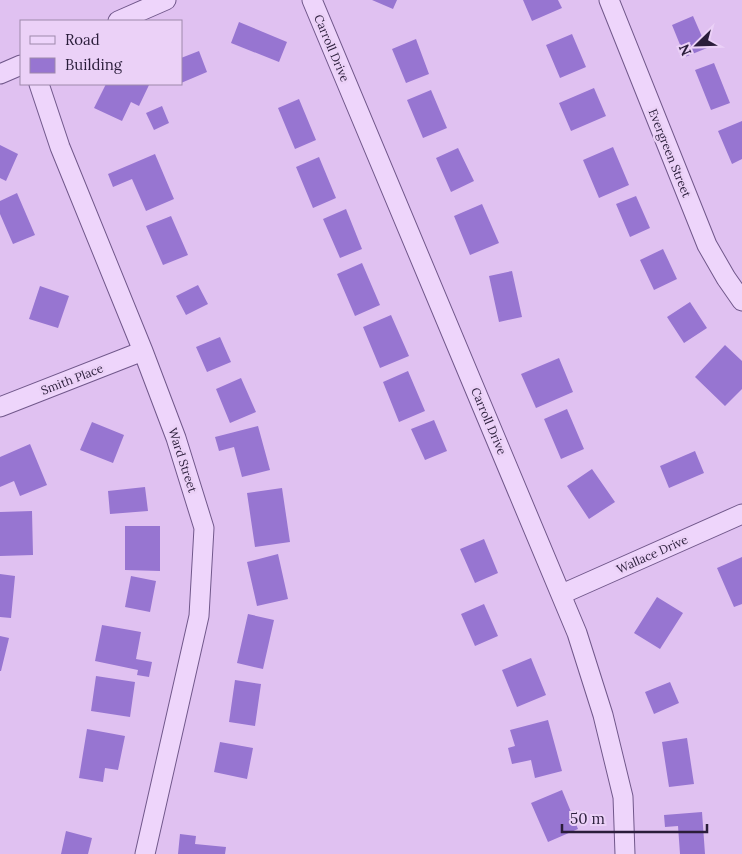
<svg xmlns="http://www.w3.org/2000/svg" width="742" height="854" font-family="Lora,serif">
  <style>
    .building { fill: #9775d1 }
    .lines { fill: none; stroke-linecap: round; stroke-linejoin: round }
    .minor-casing { stroke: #71588b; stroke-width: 21 }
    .minor { stroke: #eed5fb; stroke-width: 19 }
    .labels { text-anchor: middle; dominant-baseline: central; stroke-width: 5; stroke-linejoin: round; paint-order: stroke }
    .street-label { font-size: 12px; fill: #2a1d3a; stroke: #ebd1f7 }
  </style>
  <rect width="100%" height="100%" fill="#e0c1f1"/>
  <path class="building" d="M372,0H397L393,9Z
    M523,0H558L562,8L532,21Z
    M693,16L707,48L685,57L672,25Z
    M239,22L287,42L279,62L231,43Z
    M572,34L586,67L560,78L546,45Z
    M416,39L429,74L406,83L392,49Z
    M199,51L207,72L181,83V58Z
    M714,63L730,103L711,110L695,70Z
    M106,84H147L149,85L139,106L131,102L122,121L94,108Z
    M594,88L606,116L571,131L559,103Z
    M431,90L447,128L423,138L407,100Z
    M299,99L316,140L295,149L278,108Z
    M162,106L169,123L154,130L146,113Z
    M742,121V159L732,164L718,131Z
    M0,145L18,154L6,181L0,178Z
    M613,147L629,185L599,198L583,160Z
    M458,148L474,181L451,192L436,158Z
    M155,154L174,199L146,211L132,179L113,187L108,174Z
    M319,157L336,198L313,208L296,167Z
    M17,193L35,235L13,244L0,214V201Z
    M636,196L650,228L630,237L616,204Z
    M482,204L499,243L470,255L454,216Z
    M346,209L362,249L340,258L323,219Z
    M171,216L188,255L163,265L146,226Z
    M663,249L677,279L654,290L640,260Z
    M362,263L380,305L355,316L337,274Z
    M512,271L522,317L499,322L489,276Z
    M198,285L208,304L186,315L176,296Z
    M40,286L69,296L58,328L29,319Z
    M690,302L707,328L684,343L667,317Z
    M391,315L409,356L380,368L363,327Z
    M220,337L231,362L207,372L196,347Z
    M725,345L742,361V389L725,406L695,377Z
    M559,358L573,392L536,408L521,374Z
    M408,371L425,411L399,422L383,382Z
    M241,378L256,412L230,423L216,389Z
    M567,409L584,449L561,459L544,419Z
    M434,420L447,451L425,460L411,429Z
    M92,422L124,435L113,463L80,450Z
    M258,426L270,470L242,477L234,447L219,451L215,437Z
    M30,444L47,485L20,496L14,481L0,487V457Z
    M695,451L704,473L669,488L660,466Z
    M592,469L615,502L589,519L567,486Z
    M145,487L148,511L110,514L108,491Z
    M282,488L290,542L255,547L247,493Z
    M32,511L33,555L0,556V512Z
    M125,526H160V571L125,570Z
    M484,539L498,573L475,583L460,549Z
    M278,554L288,599L257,606L247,562Z
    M742,557V604L734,607L717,568Z
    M0,574L15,576L11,618L0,617Z
    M131,576L156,581L150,612L125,607Z
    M657,597L683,613L660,649L634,633Z
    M484,604L498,636L475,646L461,614Z
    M248,614L274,620L263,669L237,663Z
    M102,625L141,632L136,659L152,662L149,677L137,675L138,670L95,661Z
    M0,636L9,638L1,671H0Z
    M531,658L546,695L517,707L502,670Z
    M96,676L135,682L130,717L91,711Z
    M235,680L261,684L255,726L229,722Z
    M670,682L679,703L654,714L645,692Z
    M548,720L562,771L535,778L531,760L512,764L508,748L515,746L510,730Z
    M87,729L125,736L118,770L105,768L103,782L79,778Z
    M687,738L694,784L669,787L662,742Z
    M220,742L253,748L247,779L214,772Z
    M562,790L578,829L548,842L531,803Z
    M702,812L705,854H680L678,826L665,827L664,815Z
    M66,831L92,838L88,854H61Z
    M180,834L196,836L195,844L226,847L225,854H178Z"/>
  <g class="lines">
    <defs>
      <path id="minor" d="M312,0L577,633L603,715L623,797L625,854
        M609,0L707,245L726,278L742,301
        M118,21L166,0
        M0,74L21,65
        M39,84L60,147L143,351L176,438L204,528L199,616L145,854
        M0,407L143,351
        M562,594L742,514"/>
    </defs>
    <use href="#minor" class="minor-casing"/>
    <use href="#minor" class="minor"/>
  </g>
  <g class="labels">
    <g class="street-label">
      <text transform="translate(332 48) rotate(67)">Carroll Drive</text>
      <text transform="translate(670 153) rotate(68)">Evergreen Street</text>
      <text transform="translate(72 379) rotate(-21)">Smith Place</text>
      <text transform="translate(489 421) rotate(67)">Carroll Drive</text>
      <text transform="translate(183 460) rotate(72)">Ward Street</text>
      <text transform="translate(652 554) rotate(-24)">Wallace Drive</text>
    </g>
  </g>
  <rect x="20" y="20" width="162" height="65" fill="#ebd1f7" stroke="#9e89ab"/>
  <rect x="30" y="36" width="25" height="8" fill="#eed5fb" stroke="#9e89ab"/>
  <text x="65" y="45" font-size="15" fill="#2a1d3a">Road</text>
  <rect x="30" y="58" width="25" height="15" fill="#9775d1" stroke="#9e89ab"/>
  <text x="65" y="70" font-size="15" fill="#2a1d3a">Building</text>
  <g transform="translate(697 45) rotate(247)" stroke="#ebd1f7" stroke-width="4" paint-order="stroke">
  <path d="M0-4L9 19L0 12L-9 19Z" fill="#2a1d3a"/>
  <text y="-8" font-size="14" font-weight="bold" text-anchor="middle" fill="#2a1d3a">N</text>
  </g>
  <path d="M562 824v8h145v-8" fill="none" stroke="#2a1d3a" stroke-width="2.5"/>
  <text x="570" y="824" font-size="15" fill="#2a1d3a" stroke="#ebd1f7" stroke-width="4" paint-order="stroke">50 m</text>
</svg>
